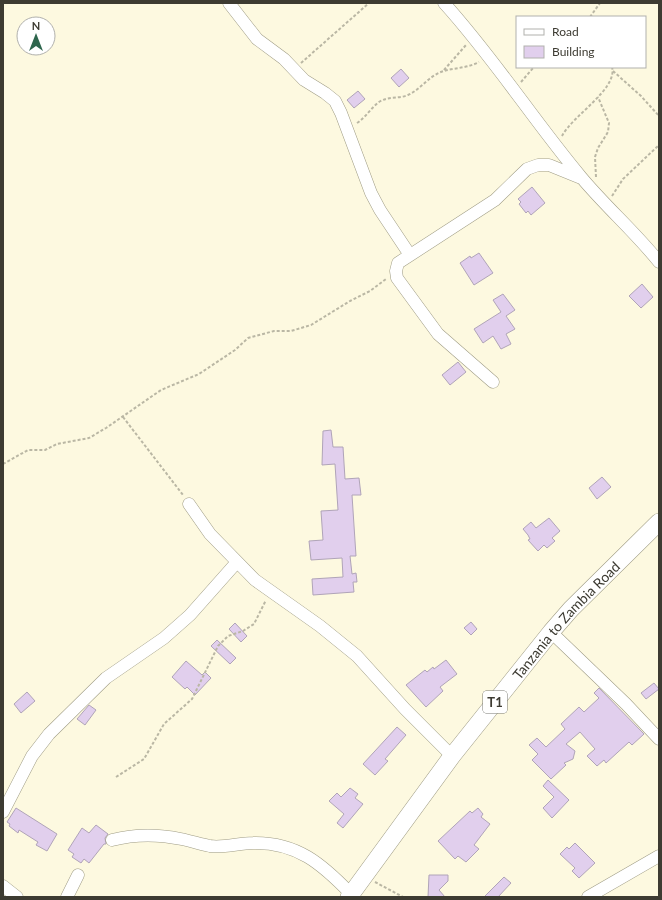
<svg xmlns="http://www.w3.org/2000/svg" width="662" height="900" font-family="Lato,sans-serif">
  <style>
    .building { fill: #e1cfed; stroke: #b0a4b8 }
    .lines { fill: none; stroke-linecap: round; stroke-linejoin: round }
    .minor-casing { stroke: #9f9c85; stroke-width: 13 }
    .highway-casing { stroke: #9f9c85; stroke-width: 18 }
    .path { stroke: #bab7a4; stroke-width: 2; stroke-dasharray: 3 2; stroke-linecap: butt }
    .minor { stroke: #fff; stroke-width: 12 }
    .highway { stroke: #fff; stroke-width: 17 }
    .labels { text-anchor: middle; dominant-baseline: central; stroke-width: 3.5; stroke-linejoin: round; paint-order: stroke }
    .shield { fill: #fff; stroke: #777670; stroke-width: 1 }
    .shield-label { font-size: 13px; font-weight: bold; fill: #3d3b32 }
    .street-label { font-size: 14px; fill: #3d3b32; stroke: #fff }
  </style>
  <rect width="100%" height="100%" fill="#fdf9e0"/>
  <path class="building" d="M401,69L409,78L399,87L391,78Z
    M358,91L365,99L354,108L347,100Z
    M532,187L545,203L531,215L528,211L526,213L519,204L521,202L518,199Z
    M479,253L493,273L474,285L460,263L470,256L471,258Z
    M642,284L653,297L641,308L629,296Z
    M503,294L515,310L506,316L515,329L506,334L511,344L501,349L493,336L483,343L474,329L501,312L493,300Z
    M458,362L466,372L450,385L442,375Z
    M331,430L333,447H343L345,479L359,478L361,495H352L356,556H350L352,574L356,573L357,582H353L354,592L313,595L312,579L343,577L342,558L311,560L309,541L323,540L321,511L338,510L335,464L322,465L323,431Z
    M602,477L611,487L597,499L589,488Z
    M549,518L560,531L552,538L555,541L547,548L544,545L538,551L528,540L530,539L528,535L523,529L531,522L536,528Z
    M471,622L477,629L471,635L464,628Z
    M235,623L247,636L241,642L229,629Z
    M217,640L236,658L230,664L211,646Z
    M446,660L457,674L440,687L443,691L426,707L406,685L425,670L427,672L433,667L434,669Z
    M186,661L202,675L205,672L211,678L195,695L187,687L185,689L172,677Z
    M654,683L659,689L646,699L641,693Z
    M599,688L644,734L632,745L629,742L606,763L604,760L597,766L587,756L595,749L580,732L566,744L575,751L573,759L564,763L566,765L551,779L532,760L538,754L529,745L537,738L546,747L565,729L561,724L579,707L584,712L599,698L594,693Z
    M27,692L35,701L21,713L14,704Z
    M89,705L96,710L85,725L77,719Z
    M397,727L406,735L385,759L388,761L375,775L363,764Z
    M548,780L569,800L552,818L543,808L554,797L543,786Z
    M350,788L358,794L355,798L363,804L343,828L337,823L344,814L329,801L337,793L341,797Z
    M16,808L57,834L47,851L36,845L38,842L19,830L18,833L9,826L10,824L7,822Z
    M478,808L483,814L481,817L490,824L474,845L479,849L466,862L458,856L455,859L438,841L470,811L472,813Z
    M96,825L108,834L105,838L106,844H104L89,863L84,859L81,863L72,857L74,854L68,850L82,828L89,833Z
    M575,843L595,863L579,878L572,871L575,868L560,854L567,847L569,849Z
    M429,875H448V881L439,890L445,897H428Z
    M504,877L511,883L498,897H484Z"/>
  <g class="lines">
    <defs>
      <path id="minor" d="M229,3L257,39L284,59L304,80L325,93L335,101L341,113L371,193L380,210L410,255
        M444,3C494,58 534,121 581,177C606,207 635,232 659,262
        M493,382L438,334L397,278L396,271L398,263L495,200L527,169L538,165H549L581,178
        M189,504L210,534L255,580L320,626L357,656L405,709L452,756
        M551,632L626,704L659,739
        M3,812L32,756L49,734L106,678L164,638L190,615L237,562
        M112,840C135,834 157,834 181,839C191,841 200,844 210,846C224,848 239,843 253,843C297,842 322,864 351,894
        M3,886L17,897
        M67,897L78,875
        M588,897L659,856"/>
      <g id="highway">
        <path id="s1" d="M349,897L452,756L551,632L571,609L659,522"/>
      </g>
    </defs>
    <use href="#minor" class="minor-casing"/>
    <use href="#highway" class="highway-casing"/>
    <path class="path" d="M590,17L600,3
      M301,63L369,3
      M444,70L466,45
      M613,71L641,96L659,116
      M521,82L534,67
      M357,123C366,117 371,108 379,102C388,96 399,99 408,95C419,90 425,81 435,75C447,67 464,70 479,62
      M562,136C573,115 618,89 612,67
      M596,177L595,157L598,148L608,132L609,123L598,97
      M612,196L623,179L659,145
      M123,417L183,495
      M3,464L28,450H45L57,444L89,438L106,428L161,390L199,374L235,350L248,338L274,331H291L311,325L350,301L370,291L386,279
      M116,777L144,759L164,724L192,699L218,646L228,636L243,631L254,624L266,600
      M375,882L403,897"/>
    <use href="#minor" class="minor"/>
    <use href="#highway" class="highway"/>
  </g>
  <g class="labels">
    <rect class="shield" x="483" y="691" width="24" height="22" rx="3"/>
    <g class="shield-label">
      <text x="495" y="702">T1</text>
    </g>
    <g class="street-label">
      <text stroke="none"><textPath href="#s1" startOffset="352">Tanzania to Zambia Road</textPath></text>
    </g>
  </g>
  <rect width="662" height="900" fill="none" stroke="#3d3b32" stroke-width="8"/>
  <rect x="516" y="16" width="130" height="52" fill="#ffffff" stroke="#b1b1ad"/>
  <rect x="524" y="29" width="20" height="6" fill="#ffffff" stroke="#b1b1ad"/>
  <text x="552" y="36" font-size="12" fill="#3d3b32">Road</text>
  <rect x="524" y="46" width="20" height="12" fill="#e1cfed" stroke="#b1b1ad"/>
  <text x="552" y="56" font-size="12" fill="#3d3b32">Building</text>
  <g transform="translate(36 36)"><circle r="19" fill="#ffffff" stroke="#b1b1ad"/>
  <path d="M0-3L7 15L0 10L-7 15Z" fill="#2e664d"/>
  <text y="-6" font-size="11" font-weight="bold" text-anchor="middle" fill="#3d3b32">N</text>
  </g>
</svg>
